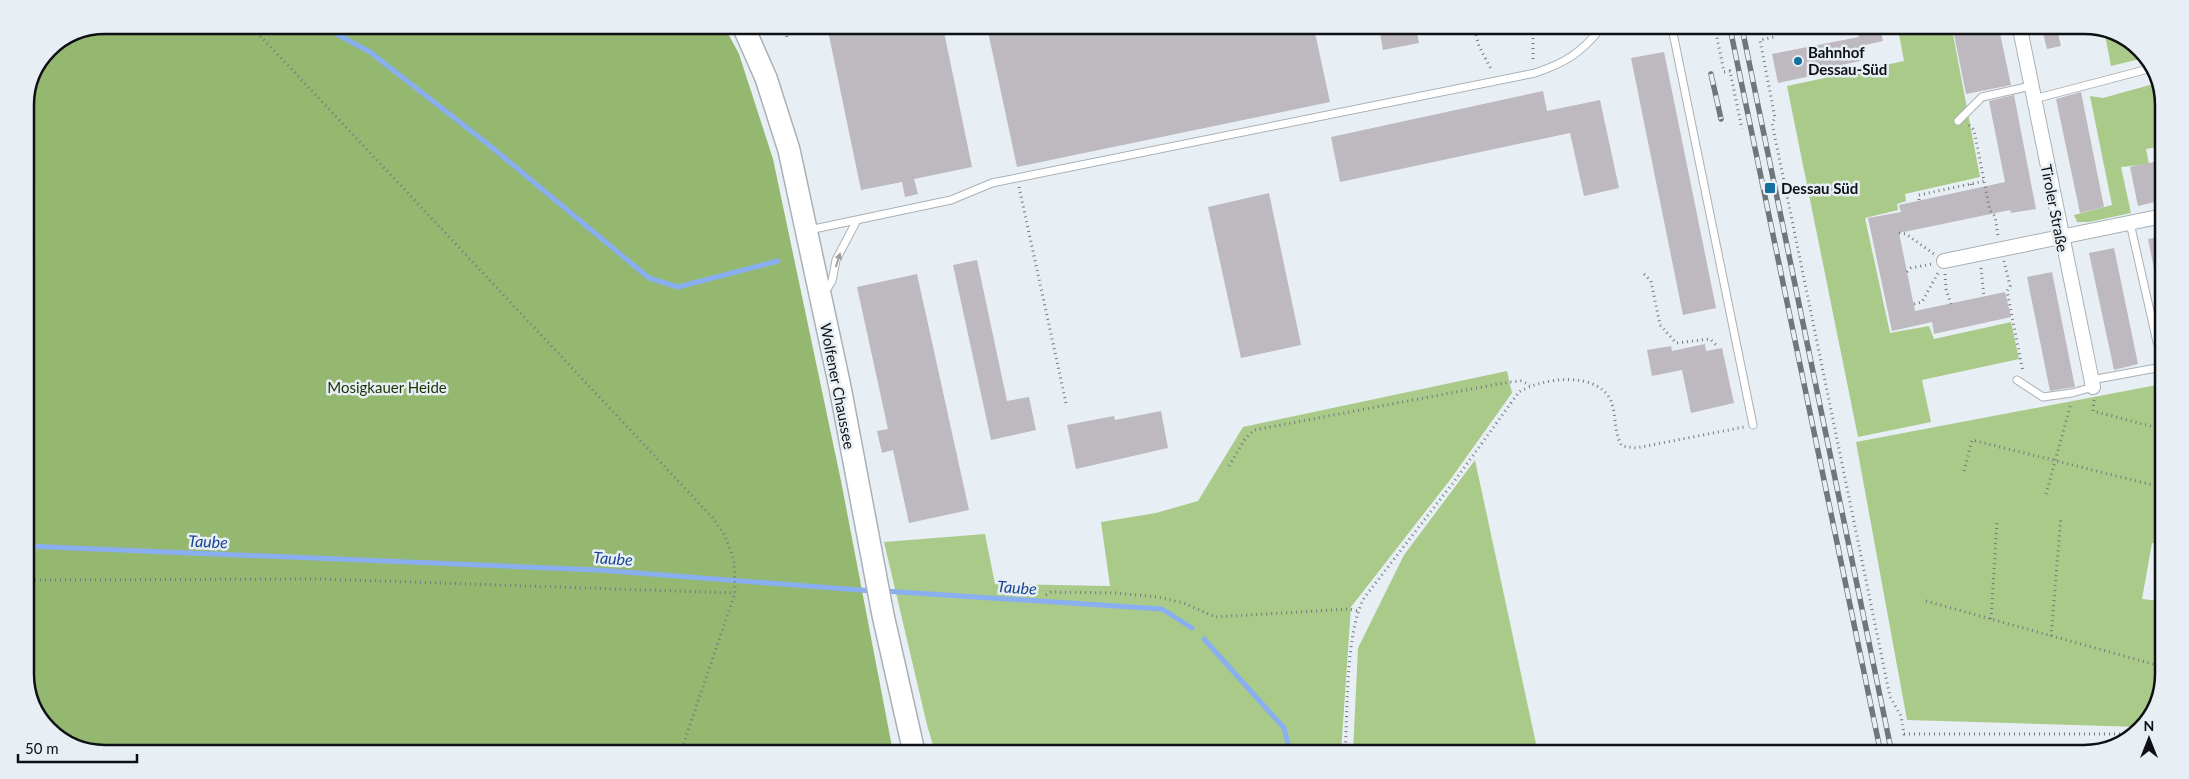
<svg xmlns="http://www.w3.org/2000/svg" width="2189" height="779" font-family="Lato,sans-serif">
  <style>
    .green { fill: #aaca8a }
    .forest { fill: #95b871 }
    .lines { fill: none; stroke-linecap: round; stroke-linejoin: round }
    .stream { stroke: #89aff0; stroke-width: 5 }
    .building { fill: #beb8bf }
    .service-casing { stroke: #a9b1b7; stroke-width: 9 }
    .minor-casing { stroke: #a9b1b7; stroke-width: 16 }
    .primary-casing { stroke: #a9b1b7; stroke-width: 24 }
    .path { stroke: #74797d; stroke-width: 3; stroke-dasharray: 1 4; stroke-linecap: butt }
    .service { stroke: #fff; stroke-width: 7 }
    .minor { stroke: #fff; stroke-width: 14 }
    .primary { stroke: #fff; stroke-width: 21 }
    .rail-casing { stroke: #71767a; stroke-width: 5.5 }
    .rail { stroke: #e7eff5; stroke-width: 4; stroke-dasharray: 11; stroke-linecap: butt }
    .oneway { fill: #9f9fa1 }
    .poi-dot { fill: #14709f; stroke: #e7eff5; stroke-width: 2 }
    .labels { text-anchor: middle; dominant-baseline: central; stroke-width: 5; stroke-linejoin: round; paint-order: stroke }
    .poi-label { font-size: 15px; font-weight: bold; fill: #0e1013; stroke: #e7eff5; text-anchor: start }
    .street-label { font-size: 15px; fill: #0e1013; stroke: #e7eff5 }
    .park-label { font-size: 15px; fill: #1d3100; stroke: #e7eff5 }
    .water-label { font-size: 16px; font-style: italic; fill: #18438e; stroke: #e7eff5 }
    .rim { fill: none; stroke: #0e1013; stroke-width: 2.5 }
  </style>
  <rect width="100%" height="100%" fill="#e7eff5"/>
  <path class="green" d="M1898,29H1952L1980,177L1905,194L1906,201L1897,204L1898,210L1865,218L1890,333L1929,326L1934,339L2011,322L2019,359L1922,380L1931,422L1858,437L1787,86L1904,61Z
    M2110,29L2147,56L2148,57L2111,66L2104,30Z
    M2157,83L2164,99L2163,146L2146,149L2149,164L2121,167L2131,213L2089,222H2077L2074,215L2112,205L2090,96L2103,98Z
    M1507,371L1512,393L1450,480L1351,607L1341,752H935L927,725L884,542L985,534L995,584L1110,586L1101,522L1156,513L1198,501L1243,427Z
    M2162,384L2161,545L2152,543L2142,599L2160,601V700L2140,727L1907,720L1856,442Z
    M1475,460L1538,753L1353,752L1358,648L1404,555Z"/>
  <path class="forest" d="M105,25L724,26L739,54L773,159L841,481L893,752L79,750L42,723L25,680V100L49,48Z"/>
  <g class="lines">
    <path class="stream" d="M320,25L370,52L489,145L649,278L678,287L778,261
      M25,546L598,570L873,591
      M884,591L1162,609L1192,628
      M1204,639L1284,728L1290,752"/>
  </g>
  <path class="building" d="M827,26L943,27L972,167L914,179L918,194L905,197L902,182L861,190Z
    M987,27L1314,28L1330,102L1017,167Z
    M1379,28H1416L1419,43L1383,50Z
    M1857,29H1880L1883,41L1861,46L1864,60L1824,69L1825,73L1778,83L1772,54L1859,37Z
    M1981,29H1999L2011,85L1966,94L1954,34Z
    M2042,29H2057L2061,46L2047,49Z
    M1664,52L1716,308L1683,315L1631,58Z
    M1543,91L1547,111L1600,100L1619,188L1584,196L1570,133L1340,182L1331,137Z
    M2081,92L2104,207L2080,213L2056,99Z
    M2014,95L2036,209L2011,213L2010,210L1899,233L1915,311L2005,292L2011,317L1934,334L1932,322L1892,331L1868,218L1901,212L1899,205L2005,182L1989,101Z
    M2163,160V200L2138,206L2130,167Z
    M1269,193L1301,345L1241,358L1208,207Z
    M2163,236V283L2157,284L2148,239Z
    M2114,248L2138,364L2114,370L2089,253Z
    M977,260L1007,401L1029,397L1036,430L991,440L953,265Z
    M2052,272L2075,387L2050,391L2027,277Z
    M917,274L969,510L909,523L893,450L882,453L877,431L888,429L857,287Z
    M1705,344L1706,351L1722,348L1734,403L1691,413L1682,370L1652,376L1647,350L1671,346L1672,351Z
    M1161,411L1168,448L1076,469L1067,425L1114,416L1115,420Z"/>
  <g class="lines">
    <defs>
      <path id="service" d="M1672,28L1753,425
        M2034,99L2152,68
        M1958,121L1982,97L2031,86
        M2130,223L2157,342L2162,341
        M809,230L951,200L992,183L1535,73C1565,63 1581,53 1601,28
        M824,294L832,281L836,260L856,222
        M2017,380L2043,397L2072,393L2093,387
        M2091,380L2162,367"/>
      <path id="minor" d="M2020,29L2093,387
        M1944,261L2163,216"/>
      <path id="primary" d="M743,26L766,78L789,150L840,387L883,615L914,752"/>
    </defs>
    <use href="#service" class="service-casing"/>
    <use href="#minor" class="minor-casing"/>
    <use href="#primary" class="primary-casing"/>
    <path class="path" d="M250,25L712,517L725,536L734,560L735,593L681,751
      M786,26L787,39
      M1533,28V62
      M1715,28L1724,72L1730,71L1742,129
      M1772,28L1774,37L1760,40L1775,118L1772,123L1890,697L1901,716L1904,734H2135
      M1476,35L1479,46L1492,71
      M1969,125L1974,130L1990,211L1995,216L1998,236
      M1971,184L1972,189
      M1019,187L1066,403
      M1919,200V195L1984,181
      M1899,233L1906,234L1934,254
      M2004,261L2010,286L2007,291L2023,372
      M1981,268L1984,297
      M1907,272L1911,268L1932,264
      M1644,274L1651,281L1660,325L1676,343L1710,339L1716,345
      M1945,274L1946,289L1951,304
      M1914,304L1922,302L1938,273
      M2094,400L2093,411L2162,429
      M2157,428L2162,410
      M1229,466L1245,439L1254,430L1509,382L1521,381L1530,385
      M1964,471L1972,440L2161,487
      M2046,494L2071,403
      M25,580L322,579L735,593
      M1046,595L1051,592L1116,593L1157,597L1184,603L1215,617L1349,609L1358,611
      M1926,601L2160,666
      M1991,619L1997,521
      M2051,636L2061,517
      M1345,752C1348,710 1345,635 1364,598L1456,479L1519,392C1542,378 1597,370 1611,401C1617,416 1613,432 1622,446L1636,448L1744,427"/>
    <use href="#service" class="service"/>
    <use href="#minor" class="minor"/>
    <use href="#primary" class="primary"/>
    <defs>
      <path id="rail" d="M1730,28L1881,754
        M1742,28L1892,754
        M1711,74L1721,119"/>
    </defs>
    <use href="#rail" class="rail-casing"/>
    <use href="#rail" class="rail"/>
  </g>
  <defs><path id="oneway-solid" d="M-6-.8H1V-3.2L6.5 0L1 3.2V.8H-6Z" transform="scale(1.25)"/></defs>
  <use class="oneway" href="#oneway-solid" transform="translate(838 260) rotate(-72)"/>
  <g class="poi-dot">
    <circle cx="1798" cy="61" r="5"/>
    <rect x="1764" y="182" width="12" height="12" rx="2.5"/>
  </g>
  <g class="labels">
    <g class="poi-label">
      <text x="1808" y="52">Bahnhof<tspan x="1808" dy="17">Dessau-Süd</tspan></text>
      <text x="1781" y="188">Dessau Süd</text>
    </g>
    <g class="street-label">
      <text transform="translate(2055 208) rotate(79)">Tiroler Straße</text>
      <text transform="translate(838 386) rotate(79)">Wolfener Chaussee</text>
    </g>
    <g class="park-label">
      <text x="387" y="387">Mosigkauer Heide</text>
    </g>
    <g class="water-label">
      <text transform="translate(208 541) rotate(2)">Taube</text>
      <text transform="translate(613 558) rotate(4)">Taube</text>
      <text transform="translate(1017 587) rotate(4)">Taube</text>
    </g>
  </g>
  <path d="M0 0H2189V779H0ZM105 34H2084A71 71 0 0 1 2155 105V674A71 71 0 0 1 2084 745H105A71 71 0 0 1 34 674V105A71 71 0 0 1 105 34Z" fill="#e7eff5" fill-rule="evenodd"/>
  <path class="rim" d="M105 34H2084A71 71 0 0 1 2155 105V674A71 71 0 0 1 2084 745H105A71 71 0 0 1 34 674V105A71 71 0 0 1 105 34Z"/>
  <g transform="translate(2149 739)" stroke="#e7eff5" stroke-width="4" paint-order="stroke">
  <path d="M0-4L9 19L0 12L-9 19Z" fill="#0e1013"/>
  <text y="-8" font-size="14" font-weight="bold" text-anchor="middle" fill="#0e1013">N</text>
  </g>
  <path d="M18 754v8h119v-8" fill="none" stroke="#0e1013" stroke-width="2.5"/>
  <text x="25" y="754" font-size="15" fill="#0e1013" stroke="#e7eff5" stroke-width="4" paint-order="stroke">50 m</text>
</svg>
